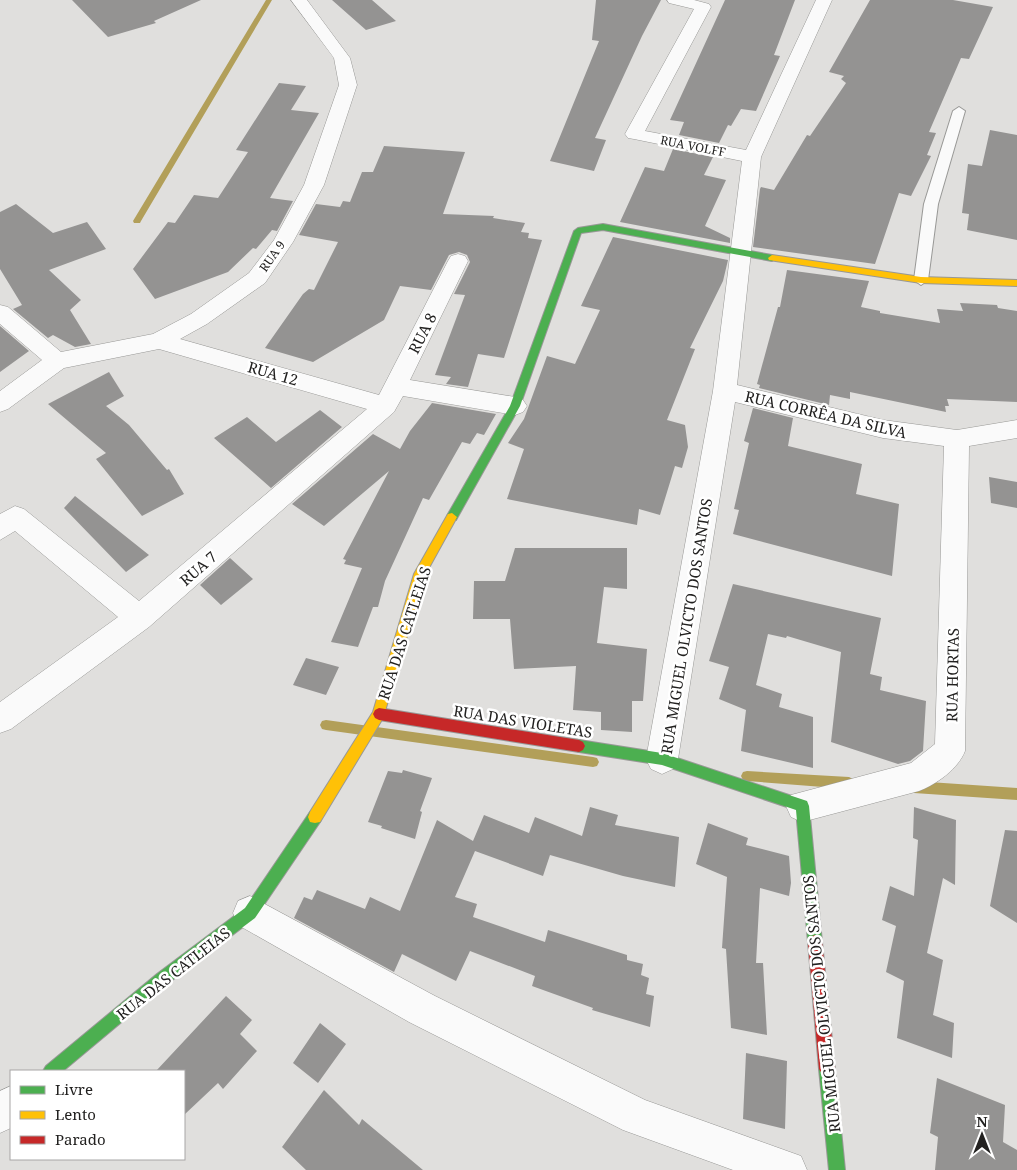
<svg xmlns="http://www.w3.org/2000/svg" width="1017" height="1170" font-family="'Noto Serif',serif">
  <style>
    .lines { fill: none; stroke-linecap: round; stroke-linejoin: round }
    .stream { fill: #b29f59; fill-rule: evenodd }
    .building { fill: #949392 }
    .lane-casing { stroke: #989896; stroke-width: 2 }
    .street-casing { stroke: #989896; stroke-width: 1 }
    .fast-casing { stroke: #989896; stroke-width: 2 }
    .slow-casing { stroke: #989896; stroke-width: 2 }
    .jam-casing { stroke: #989896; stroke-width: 2 }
    .lane { fill: #fafafa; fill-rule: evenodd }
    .street { fill: #fafafa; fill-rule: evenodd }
    .fast { fill: #4caf50; fill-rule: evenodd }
    .slow { fill: #ffc107; fill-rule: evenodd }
    .jam { fill: #c62828; fill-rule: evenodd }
    .labels { text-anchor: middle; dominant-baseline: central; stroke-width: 5; stroke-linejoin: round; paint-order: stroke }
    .far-street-label { font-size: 12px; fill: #222120; stroke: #fff }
    .street-label { font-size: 15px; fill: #222120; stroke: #fff }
  </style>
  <rect width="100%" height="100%" fill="#e0dfdd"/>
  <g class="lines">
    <path class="stream" d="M266,0H272L141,221L140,223H134L133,221Z
      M326,720L593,757L597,758L599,762L597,766L593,767L326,730L322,729L320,725L322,721Z
      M747,771L849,777L853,779L855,783L853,787L849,789L747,781L743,780L741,776L743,772Z
      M914,781L1017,788V800L914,793L910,791L908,787L910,783Z"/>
  </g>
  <path class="building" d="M72,0H201L154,21L156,23L108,37Z
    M332,0H372L396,21L366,30Z
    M596,0H661L642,36L595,138L606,140L594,171L550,161L599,41L592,40Z
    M725,0H795L774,55L780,56L756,111L741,109L731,126L728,125L719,143L679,135L684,122L670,120Z
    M870,0H953L993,7L969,59L961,58L929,132L936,133L927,155L931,156L911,196L899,193L875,264L753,247L760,189L761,187L774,190L807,135L810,136L846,83L841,79L844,76L829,72Z
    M279,83L306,86L291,110L319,113L270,198L293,201L277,231L272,230L256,249L253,248L228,272L155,299L133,269L168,222L175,223L194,195L218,198L248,152L236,150Z
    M990,130L1017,135V240L967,230L969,214L962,213L968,164L982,166Z
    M384,146L465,152L443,214L494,216L493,218L525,223L521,232L529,233L528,238L542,240L504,358L478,354L468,387L446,384L451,377L435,375L465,295L454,294L470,262L467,255L459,252L449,255L431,290L400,286L384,320L313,362L265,348L303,294L309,289L314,290L338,242L299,235L316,204L340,207L343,201L350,202L362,172H373Z
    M673,149L713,157L704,175L726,180L705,226L730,238V243L620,222L645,167L664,171Z
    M16,204L53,233L87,222L106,249L49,270L81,300L70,310L91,344L75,347L53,335L48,338L13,309L22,305L0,269V212Z
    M613,237L728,260L723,281L690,348L695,349L667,420L685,425L688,447L682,468L675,466L660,515L639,509L637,525L507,499L524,449L508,443L524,419L547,356L575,364L600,310L581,306Z
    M787,270L869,281L861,307L880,311V313L940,323L937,309L963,311L960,303L997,305L998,308L1017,311V402L947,399L949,406H945L946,412L850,392V399L830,395L829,405L759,388L760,385L757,384L778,307H780Z
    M0,326L29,351L0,372Z
    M109,372L124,396L106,406L129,425L167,470L169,469L184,494L142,516L96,459L106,453L48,404Z
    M432,403L496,414L484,435L477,433L470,444L462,442L429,500L423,498L385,581L378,607H373L358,647L331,642L362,568L344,564L346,560L343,559L389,471L324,526L292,504L373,434L400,449L410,431Z
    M753,408L793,418L788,446L862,464L856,494L899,504L892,576L733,534L739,510L734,509L749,443L744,441Z
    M320,410L342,427L271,488L214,438L247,417L276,442Z
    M989,477L1017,482V508L991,503Z
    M75,496L149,555L126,572L64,508Z
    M515,548H627V589L604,587L597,643L647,649L643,701H632V732L601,730V712L573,710L576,666L514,669L510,619H473L474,581H505Z
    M230,558L253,579L221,605L200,585Z
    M733,584L881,618L870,674L882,677L880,690L926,701L923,751L910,761L898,764L831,742L841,652L787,636L786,638L768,634L756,685L782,694L779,707L813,717V768L741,751L746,710L719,699L729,667L709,661Z
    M306,658L339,667L326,695L293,685Z
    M403,770L432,778L420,811L422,812L415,839L381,828L382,826L368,822L388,771L402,773Z
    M590,807L618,815L615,825L679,837L675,887L623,876L550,855L543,876L475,851L455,897L477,904L473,917L545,942L548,930L627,955V960L643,964L641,975L649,978L646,994L654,996L650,1027L592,1010L593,1008L532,986L535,976L470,951L456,981L402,954L394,972L294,918L304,897L312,900L317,890L365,909L370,897L400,911L437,820L473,841L484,815L529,833L535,817L582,836Z
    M914,807L956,820L955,885L943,878L927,953L943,960L933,1015L954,1023L952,1058L897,1038L904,981L886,972L896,926L882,920L890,886L914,896L918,840L913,838Z
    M708,823L748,838L746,845L789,856L791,883L789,896L760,888L756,963H763L767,1035L731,1028L726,949L722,948L727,877L696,864Z
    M1005,830L1017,831V923L990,906Z
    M226,996L252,1020L240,1034L257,1051L223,1089L218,1083L184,1115V1071H156Z
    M320,1023L346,1044L318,1083L293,1063Z
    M746,1053L787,1061L785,1129L743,1119Z
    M937,1078L1005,1105L1003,1142L1017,1150V1170H935L938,1137L930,1133Z
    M324,1090L359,1125L362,1119L423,1170H306L282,1147Z"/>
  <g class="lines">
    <defs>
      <path id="lane" d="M959,107L965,111L938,204L928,280L921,285L914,280L924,204L953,111Z"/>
      <path id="street" d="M291,0H307L350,58L357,85L324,185L293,242L265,283L207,324L180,339L379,395L448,261L451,256L458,254L465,256L468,261L410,380L515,397L523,400L527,406L523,412L515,415L403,396L394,412L149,627L11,729L0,733V702L118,617L15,531L0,540V514L15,506L24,509L139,601L367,409L159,349L64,368L8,409L0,412V391L42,360L0,324V305L8,307L61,352L153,334L191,314L249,273L274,240L304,185L339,85L334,58Z
        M667,0H694L709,4L711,7L645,131L746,150L816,0H832L761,157L737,385L883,420L957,430L1017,420V438L969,446L965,751C958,769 937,784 919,791L802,822L791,817L786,806L791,795L911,763L935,744L944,446L883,438L735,402L678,759L673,769L662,774L651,769L646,759L713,391L742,161L634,139L628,138L625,134L694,9L669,3Z
        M250,896L435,996L645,1100L801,1156L807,1170H733L623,1130L409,1022L238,925L233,913L238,901Z
        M11,1086V1128L0,1133V1091Z"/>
      <path id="fast" d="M603,224L772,255L776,258L772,261L603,230L581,233L520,406L456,520H448L447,517L448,514L510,406L574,231L578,228Z
        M579,740L662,753L807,801L809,806L822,942L820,947L815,949L810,947L808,942L796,810L662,765L579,752L575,750L573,746L575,742Z
        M315,811L320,812L322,817L320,822L255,918L167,984L63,1071H43L46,1066L157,974L245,908L310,812Z
        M827,1061L832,1064L835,1069L845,1170H829L819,1069L822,1064Z"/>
      <path id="slow" d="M772,255L921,277L1017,280V286L921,283L769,260L768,258Z
        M452,513L457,517L425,575L383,718L320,822L315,823L310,822L308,817L310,812L373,712L414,574L448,514Z"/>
      <path id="jam" d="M379,708L579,740L583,742L585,746L583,750L579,752L379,720L375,718L373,714L375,710Z
        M815,935L820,937L822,942L835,1069L832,1074L827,1077L822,1074L819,1069L808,942L810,937Z"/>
    </defs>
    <use href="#lane" class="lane-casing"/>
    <use href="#street" class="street-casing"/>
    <use href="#fast" class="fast-casing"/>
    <use href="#slow" class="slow-casing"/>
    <use href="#jam" class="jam-casing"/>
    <use href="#lane" class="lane"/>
    <use href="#street" class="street"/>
    <use href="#fast" class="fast"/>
    <use href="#slow" class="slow"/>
    <use href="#jam" class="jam"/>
  </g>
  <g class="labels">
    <g class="far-street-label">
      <text transform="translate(693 146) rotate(11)">RUA VOLFF</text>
      <text transform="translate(272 256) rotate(-55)">RUA 9</text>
    </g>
    <g class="street-label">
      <text transform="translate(422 333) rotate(-63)">RUA 8</text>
      <text transform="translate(273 373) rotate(16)">RUA 12</text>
      <text transform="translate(826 414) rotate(13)">RUA CORRÊA DA SILVA</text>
      <text transform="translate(198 568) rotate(-41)">RUA 7</text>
      <text transform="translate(686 626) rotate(-81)">RUA MIGUEL OLVICTO DOS SANTOS</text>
      <text transform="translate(404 633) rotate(-72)">RUA DAS CATLEIAS</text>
      <text transform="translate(952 675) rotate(-89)">RUA HORTAS</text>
      <text transform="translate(523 721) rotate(9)">RUA DAS VIOLETAS</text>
      <text transform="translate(173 973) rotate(-38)">RUA DAS CATLEIAS</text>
      <text transform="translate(821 1004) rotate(-96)">RUA MIGUEL OLVICTO DOS SANTOS</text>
    </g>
  </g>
  <rect x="10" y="1070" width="175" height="90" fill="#ffffff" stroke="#a7a6a6"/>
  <rect x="20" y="1086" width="25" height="8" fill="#4caf50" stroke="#a7a6a6"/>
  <text x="55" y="1095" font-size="15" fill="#222120">Livre</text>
  <rect x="20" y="1111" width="25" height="8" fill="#ffc107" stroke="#a7a6a6"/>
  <text x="55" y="1120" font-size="15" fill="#222120">Lento</text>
  <rect x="20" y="1136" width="25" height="8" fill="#c62828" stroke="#a7a6a6"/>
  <text x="55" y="1145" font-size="15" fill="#222120">Parado</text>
  <g transform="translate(982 1135)" stroke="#ffffff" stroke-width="4" paint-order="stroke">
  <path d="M0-4L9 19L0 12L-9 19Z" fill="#222120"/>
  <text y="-8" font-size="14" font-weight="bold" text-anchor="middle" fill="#222120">N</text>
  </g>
</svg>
